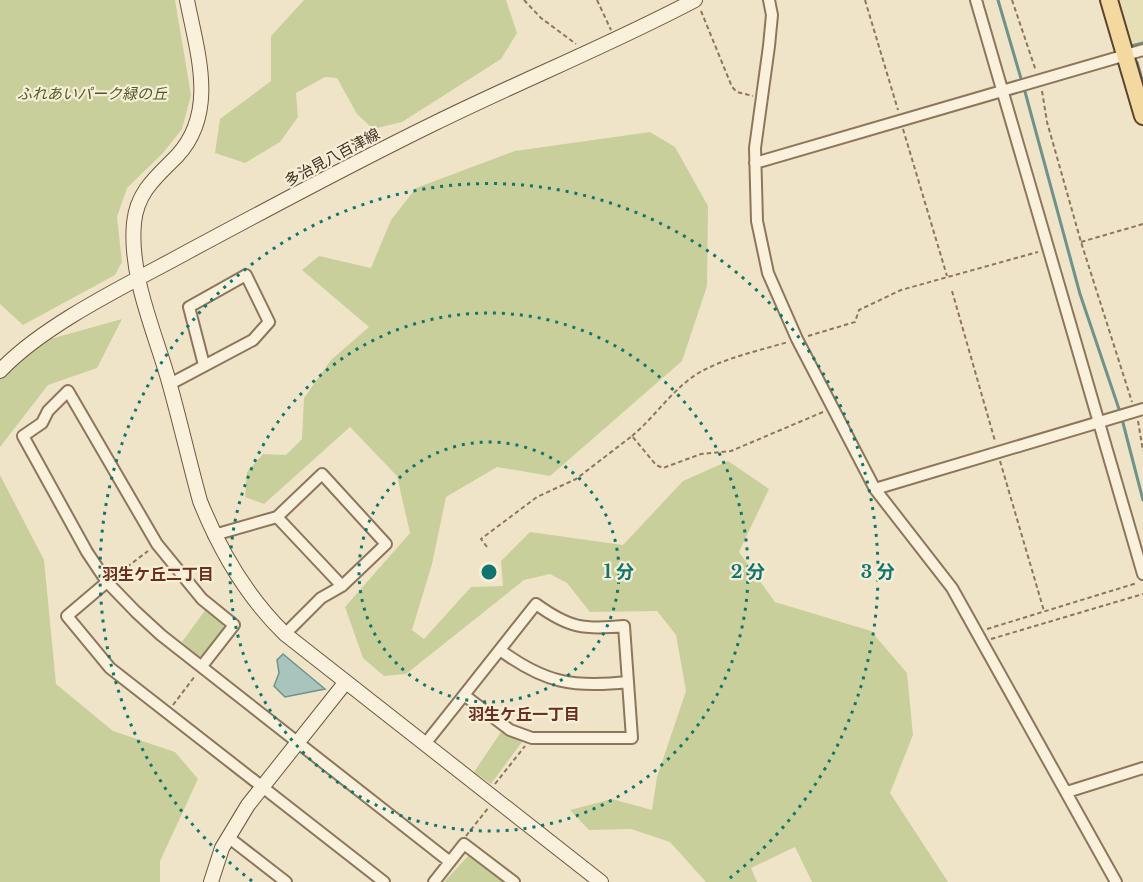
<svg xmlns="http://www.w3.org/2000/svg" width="1143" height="882" font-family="'Libre Baskerville','Noto Sans JP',serif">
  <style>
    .farmland { fill: #e6deb5 }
    .green { fill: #c9cf9b }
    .water { fill: #a9c4bc; stroke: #6f938a; stroke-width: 1.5 }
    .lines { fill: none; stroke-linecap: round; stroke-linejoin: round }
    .stream { stroke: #6f938a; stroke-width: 3 }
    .street-casing { stroke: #8d765c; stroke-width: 14 }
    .secondary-casing { stroke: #6f573f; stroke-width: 16 }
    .primary-casing { stroke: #5b4430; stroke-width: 20 }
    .path { stroke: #8d765c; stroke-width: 2; stroke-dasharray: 4.5 3; stroke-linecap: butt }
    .street { stroke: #faf1dc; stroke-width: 10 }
    .secondary { stroke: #faf1dc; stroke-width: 14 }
    .primary { stroke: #f3d9a0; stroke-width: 16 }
    .ring { fill: none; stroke: #0f766e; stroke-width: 3; stroke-dasharray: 3 6 }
    .labels { text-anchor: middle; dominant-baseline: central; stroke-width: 4.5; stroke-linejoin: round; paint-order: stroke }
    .park-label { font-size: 15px; font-style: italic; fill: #4d5a26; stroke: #f7eed8 }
    .street-label { font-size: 15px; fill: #3d2e20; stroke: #f7eed8 }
    .neighbourhood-label { font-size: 16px; font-weight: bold; fill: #6b2e1e; stroke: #f7eed8 }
    .centre { fill: #0f766e; stroke: #f7eed8; stroke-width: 3 }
    .ring-label { font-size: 18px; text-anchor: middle; font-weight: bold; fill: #0f766e; stroke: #f7eed8; stroke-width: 4.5; stroke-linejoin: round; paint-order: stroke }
  </style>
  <rect width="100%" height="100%" fill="#f0e4c8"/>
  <path class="farmland" d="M1110,0H1143V46L1124,52Z"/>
  <path class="green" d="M0,0H175L191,95L182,129L163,153L127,188L117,217L122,262L115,275L23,325L0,304Z
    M304,0H506L517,33L501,59L402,122L373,129L357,114L337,78L325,77L296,93L298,117L280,142L245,163L215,153L220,119L271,81V36Z
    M650,132L675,147L708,206L707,286L682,361L550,476L497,467L446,497L432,564L412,630L424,639L471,587L503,586L501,561L530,532L623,545L683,481L728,461L769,489L739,552L775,602L871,631L907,673L913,735L890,793L948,882H812L795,847L751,868L757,882H706L670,842L631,829L589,830L570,810L612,799L652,810L657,777L686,691L676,635L657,611L590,612L567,583L550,574L524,580L406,674L384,676L363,658L345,607L410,533L397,476L350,427L264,504L245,497L247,472L263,454L286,455L302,439L304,398L331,360L369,327L302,270L319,256L371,268L391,220L416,188L515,151Z
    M122,319L97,368L48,385L0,447V363L43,341Z
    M0,475L44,560L56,684L113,731L175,752L198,779L160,861V882H0Z
    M206,609L223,623L224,631L205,657L198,656L182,642Z
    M501,732L522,742L491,784L474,772Z
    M469,855L505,882H444Z"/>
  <path class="water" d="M283,654L325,689L285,697L274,686L279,673L277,660Z"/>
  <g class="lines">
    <path class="stream" d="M998,0L1022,82
      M1131,46L1143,43
      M1137,62L1143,83
      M1024,88L1080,294L1120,412
      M1122,419L1143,500"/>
    <defs>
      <path id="street" d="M769,0L772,15L769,46L755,148L757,221L768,273L797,339L875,489L952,588L1116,882
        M976,0L1143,574
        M755,163L1143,50
        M170,384L253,340L269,322L246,275L189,307L204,365
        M875,489L1143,409
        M277,517L342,586
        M214,535L277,517L322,474L386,544L342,586L321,598L285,634
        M107,582L67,616L110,668L384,882
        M536,604C569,628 584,630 624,626L632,738H532L510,730L464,695Z
        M500,650C545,683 573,688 628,682
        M202,666L234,625L202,599L157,544L68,391L48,411L42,423L23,436L87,552L107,582L136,612L161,635L450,862
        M425,744L464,695
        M1067,792L1143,768
        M228,837L286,882
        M434,882L464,844L514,882"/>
      <path id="secondary" d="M187,0C197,52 218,112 177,156C156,177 137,192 134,223C129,276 155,332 169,382C180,421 189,461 200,501C220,551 246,596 285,634L601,882
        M0,371C45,323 133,282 191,250C271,207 351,164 433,124C520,81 610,45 695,0
        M211,882L222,848L248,805L345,683"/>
      <path id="primary" d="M1109,0L1143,116"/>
    </defs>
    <use href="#street" class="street-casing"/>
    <use href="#secondary" class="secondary-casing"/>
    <use href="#primary" class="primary-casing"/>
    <path class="path" d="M524,0L541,18L576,44
      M597,0L611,30
      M865,0L898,110
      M1012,0L1036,71
      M701,11L732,87L737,92L753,96
      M1042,91L1047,122L1081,242L1132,402
      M903,129L947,276
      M1081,242L1143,224
      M952,291L995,441
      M808,336L855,322L859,310L901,290L1038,252
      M1138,421L1143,451
      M632,436C656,416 676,384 704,370C729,357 761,350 788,342
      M1000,461L1044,611
      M487,547L481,539L537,497L576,479L632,436L656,465L663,468L701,454L731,451L823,412
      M115,576L148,551
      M987,629L1137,583
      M991,639L1143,594
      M173,705L195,676
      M495,784L525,746
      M466,836L489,807"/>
    <use href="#street" class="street"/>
    <use href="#secondary" class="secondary"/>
    <use href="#primary" class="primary"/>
  </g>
  <g class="ring">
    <circle cx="489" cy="572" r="130"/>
    <circle cx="489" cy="572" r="259"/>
    <path d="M252 881A389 389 0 1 1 726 881"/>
  </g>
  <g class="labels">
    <g class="park-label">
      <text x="92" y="93">ふれあいパーク緑の丘</text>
    </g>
    <g class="street-label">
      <text transform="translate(332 157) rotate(-28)">多治見八百津線</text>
    </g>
    <g class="neighbourhood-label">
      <text x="158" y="574">羽生ケ丘二丁目</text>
      <text x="524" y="714">羽生ケ丘一丁目</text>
    </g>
  </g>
  <circle cx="489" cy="572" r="9" class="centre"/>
  <g class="ring-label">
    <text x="619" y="578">1 分</text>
    <text x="748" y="578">2 分</text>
    <text x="878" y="578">3 分</text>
  </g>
</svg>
